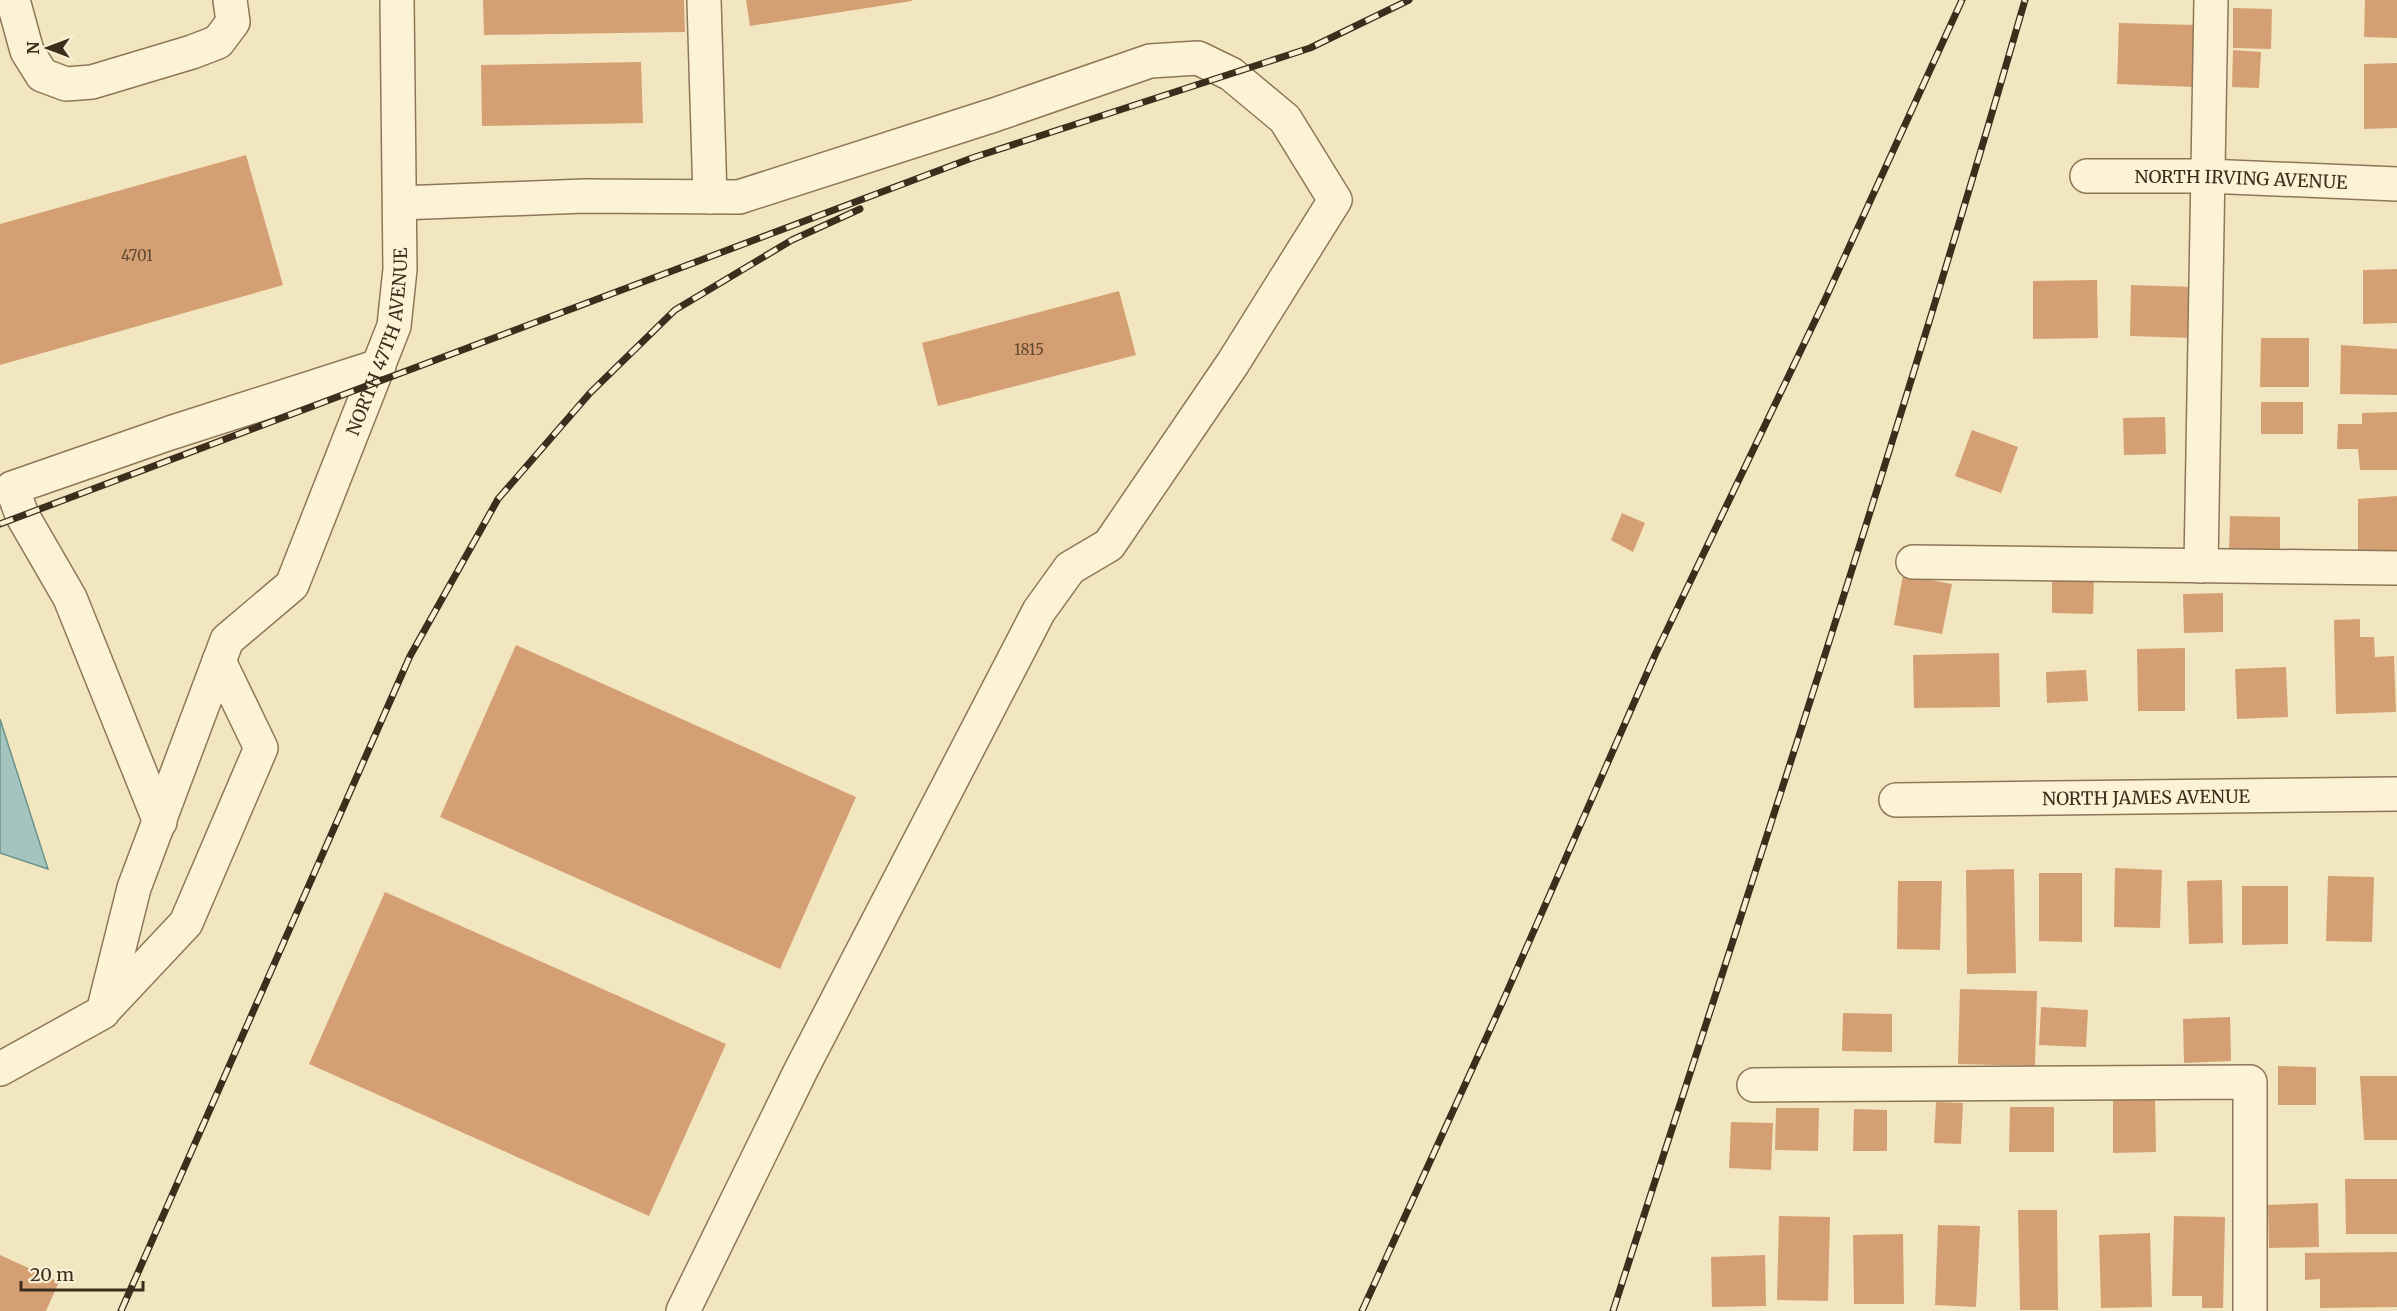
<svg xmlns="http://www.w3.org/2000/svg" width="2397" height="1311" font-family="Merriweather,serif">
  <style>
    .water { fill: #a4c4bd; stroke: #6a948b; stroke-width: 1.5 }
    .building { fill: #d4a073 }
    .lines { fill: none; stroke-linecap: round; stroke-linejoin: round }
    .minor-casing { stroke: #8e7757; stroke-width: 36 }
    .minor { stroke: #fcf2d6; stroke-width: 33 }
    .rail-casing { stroke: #3c2d1c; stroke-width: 7 }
    .rail { stroke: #f9efd2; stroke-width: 4.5; stroke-dasharray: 14; stroke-linecap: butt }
    .labels { text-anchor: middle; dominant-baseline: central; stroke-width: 5; stroke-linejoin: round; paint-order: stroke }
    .number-label { font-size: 15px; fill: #624a32 }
    .street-label { font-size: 18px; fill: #3c2d1c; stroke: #f9efd2 }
  </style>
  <rect width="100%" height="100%" fill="#f2e6c1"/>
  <path class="water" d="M0,719L48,869L0,853Z"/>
  <path class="building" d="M483,0H684L685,32L484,35Z
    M746,0H912V1L750,26Z
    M2365,0H2397V38L2364,37Z
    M2233,8L2272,9L2271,49L2233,48Z
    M2119,23L2196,25L2194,87L2117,84Z
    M2233,50L2261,52L2259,88L2232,87Z
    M641,62L643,123L482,126L481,65Z
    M2397,63V128L2364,129V64Z
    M246,155L283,285L0,365V224Z
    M2397,269V323L2363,324V270Z
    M2097,280L2098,338L2033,339V281Z
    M2131,285L2195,287L2193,338L2130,336Z
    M1119,291L1136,355L938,406L922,343Z
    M2261,338H2309V387H2260Z
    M2341,345L2397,349V395L2340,394Z
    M2261,402H2303V434H2261Z
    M2397,412V470H2360L2358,449H2337L2338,424H2362V413Z
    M2165,417L2166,454L2124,455L2123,418Z
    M1972,430L2018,447L2001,493L1955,476Z
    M2397,496V555L2358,554V499Z
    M1622,513L1645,523L1633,552L1611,540Z
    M2230,516L2280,517V550L2229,549Z
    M1903,575L1952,584L1942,634L1894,625Z
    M2052,577L2094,578L2093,614L2052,613Z
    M2223,593V632L2184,633L2183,594Z
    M2360,619V637H2374L2375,657L2394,656L2396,712L2336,714L2334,620Z
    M516,645L856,797L780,969L440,817Z
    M2185,648V711H2138L2137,649Z
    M1999,653L2000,707L1914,708L1913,655Z
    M2286,667L2288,717L2237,719L2235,669Z
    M2086,670L2088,701L2047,703L2046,672Z
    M2115,868L2162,870L2160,928L2114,927Z
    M2014,869L2016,973L1967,974L1966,870Z
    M2039,873H2082V942L2039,941Z
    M2328,876L2374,877L2372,942L2326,941Z
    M2222,880L2223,943L2189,944L2187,881Z
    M1898,881H1942L1940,950L1897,949Z
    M2242,886H2288V944L2242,945Z
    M385,892L726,1044L649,1216L309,1064Z
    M1960,989L2037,991L2035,1066L1958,1064Z
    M2041,1007L2088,1010L2086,1047L2039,1045Z
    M1843,1013L1892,1014V1052L1842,1051Z
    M2230,1017L2231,1061L2184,1063L2183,1019Z
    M2278,1066L2316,1067V1105H2278Z
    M2360,1076H2397V1140H2364Z
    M2113,1099H2155L2156,1152L2113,1153Z
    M1936,1102L1963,1103L1961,1144L1934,1143Z
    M2010,1107H2054V1152H2009Z
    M1776,1108H1819L1818,1151L1775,1150Z
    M1854,1109L1887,1110V1151H1853Z
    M1731,1122L1773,1123L1771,1170L1729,1168Z
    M2345,1179H2397V1234H2346Z
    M2318,1203L2319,1247L2269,1248L2268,1205Z
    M2018,1210H2057L2058,1310H2020Z
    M1779,1216L1830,1217L1828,1301L1777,1300Z
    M2174,1216L2225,1217L2223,1308H2202V1296H2172Z
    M1938,1225L1980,1226L1976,1307L1935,1305Z
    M2150,1233L2152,1307L2101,1308L2099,1235Z
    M1903,1234L1904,1304H1854L1853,1235Z
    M2397,1252V1307L2320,1308V1279L2305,1280V1253Z
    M0,1255L59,1282L46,1311H0Z
    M1765,1255L1766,1306L1712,1307L1711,1257Z"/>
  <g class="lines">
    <defs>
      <g id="minor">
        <path d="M13,0L27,51L42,75L66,84L92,82L192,52L218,42L233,22L230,0"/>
        <path d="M704,0L710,197"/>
        <path id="s1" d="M2087,176H2206L2397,184"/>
        <path d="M400,203L584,196L739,197L994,115L1150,61L1198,58L1231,74L1285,119L1335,200L1233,363L1109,545L1070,568L1039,611L801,1070L683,1311"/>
        <path d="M1913,562L2397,568"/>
        <path d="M2201,566L2211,0"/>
        <path id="s2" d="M1896,800L2397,794"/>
        <path d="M160,822L70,598L22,515L12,488L170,433L379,366"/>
        <path d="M106,1008L186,923L261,748L219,661"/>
        <path id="s3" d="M0,1069L103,1012L134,888L227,640L292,585L394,326L400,269L397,0"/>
        <path d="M1754,1085L2250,1082V1311"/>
      </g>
    </defs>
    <use href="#minor" class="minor-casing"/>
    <use href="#minor" class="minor"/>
    <defs>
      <path id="rail" d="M0,524L972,158L1310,48L1409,0
        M121,1311L410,656L498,499L590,393L675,310L792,240L860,209
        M1362,1311L1503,1001L1655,655L1824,302L1962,0
        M1613,1311C1754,875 1898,440 2025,0"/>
    </defs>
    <use href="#rail" class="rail-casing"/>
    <use href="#rail" class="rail"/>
  </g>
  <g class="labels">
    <g class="number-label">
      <text x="137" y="255">4701</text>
      <text x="1029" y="349">1815</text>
    </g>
    <g class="street-label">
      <text stroke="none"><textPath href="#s1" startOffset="154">NORTH IRVING AVENUE</textPath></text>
      <text stroke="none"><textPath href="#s3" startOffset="855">NORTH 47TH AVENUE</textPath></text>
      <text stroke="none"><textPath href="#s2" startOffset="250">NORTH JAMES AVENUE</textPath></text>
    </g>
  </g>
  <g transform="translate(48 48) rotate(270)" stroke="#f9efd2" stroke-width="4.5" paint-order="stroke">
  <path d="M0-4.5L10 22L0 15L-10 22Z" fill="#3c2d1c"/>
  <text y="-9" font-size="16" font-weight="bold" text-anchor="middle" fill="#3c2d1c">N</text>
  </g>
  <path d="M21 1281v9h122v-9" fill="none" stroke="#3c2d1c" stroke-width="3"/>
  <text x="30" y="1281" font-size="18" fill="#3c2d1c" stroke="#f9efd2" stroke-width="4.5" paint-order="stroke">20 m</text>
</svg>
